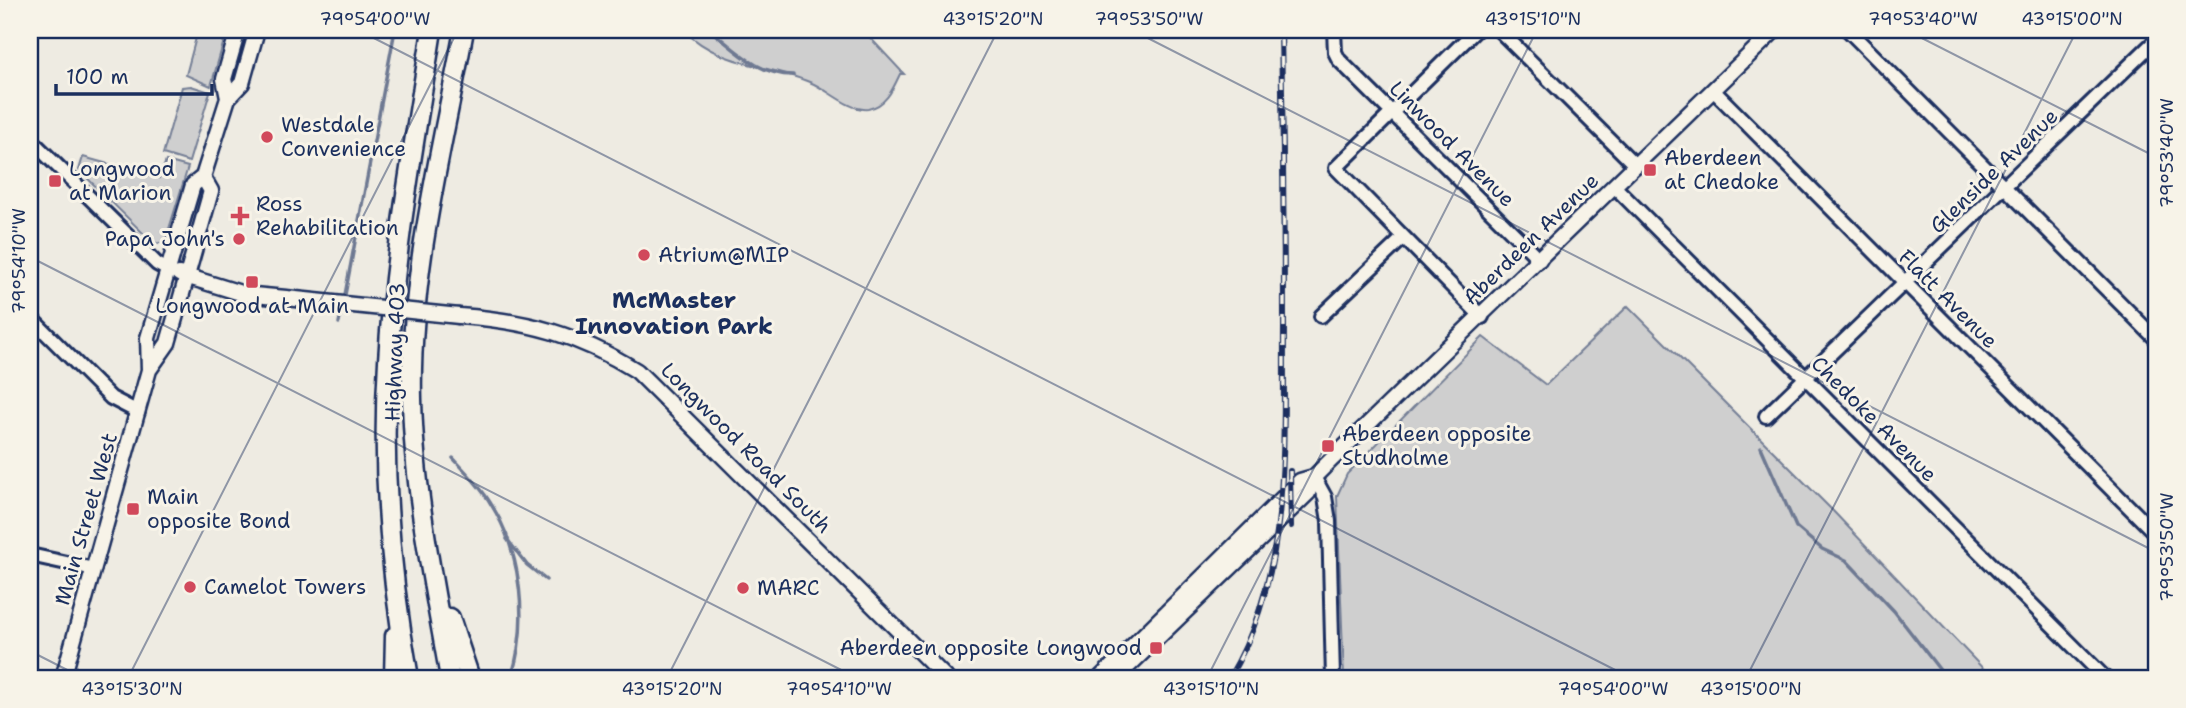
<svg xmlns="http://www.w3.org/2000/svg" width="2186" height="708" font-family="'Shantell Sans',sans-serif">
  <style>
    .green { fill: #cfcfcf; stroke: #757f96; stroke-width: 2 }
    .lines { fill: none; stroke-linecap: round; stroke-linejoin: round }
    .stream { stroke: #6e7992; stroke-width: 3.5 }
    .minor-casing { stroke: #1b2f5e; stroke-width: 18 }
    .major-casing { stroke: #1b2f5e; stroke-width: 19 }
    .highway-casing { stroke: #1b2f5e; stroke-width: 23 }
    .minor { stroke: #f7f3e8; stroke-width: 12 }
    .major { stroke: #f7f3e8; stroke-width: 14 }
    .highway { stroke: #f7f3e8; stroke-width: 18 }
    .rail-casing { stroke: #1b2f5e; stroke-width: 6 }
    .rail { stroke: #f7f3e8; stroke-width: 3.5; stroke-dasharray: 10; stroke-linecap: butt }
    .major-bridge-casing { stroke: #1b2f5e; stroke-width: 19; stroke-linecap: butt }
    .major-bridge { stroke: #f7f3e8; stroke-width: 14 }
    .ticks { fill: none; stroke: #1b2f5e; stroke-width: 2; stroke-opacity: 0.45 }
    .poi-dot { fill: #d1495b; stroke: #f7f3e8; stroke-width: 2.5 }
    .labels { text-anchor: middle; dominant-baseline: central; stroke-width: 6; stroke-linejoin: round; paint-order: stroke }
    .poi-label { font-size: 21px; fill: #1b2f5e; stroke: #f7f3e8; text-anchor: start }
    .street-label { font-size: 21px; fill: #1b2f5e; stroke: #f7f3e8 }
    .neighbourhood-label { font-size: 23px; font-weight: bold; fill: #1b2f5e; stroke: #f7f3e8 }
    .neatline { fill: none; stroke: #1b2f5e; stroke-width: 2.5 }
    .ticks-label { font-size: 18px; text-anchor: middle; fill: #1b2f5e }
  </style>
  <rect width="100%" height="100%" fill="#eeebe2"/>
  <filter id="ink" filterUnits="userSpaceOnUse"><feTurbulence type="fractalNoise" baseFrequency=".0143" numOctaves="2"/><feDisplacementMap in="SourceGraphic" scale="14" xChannelSelector="R" yChannelSelector="G"/><feConvolveMatrix kernelMatrix="1 2 1 2 8 2 1 2 1" color-interpolation-filters="sRGB"/></filter>
  <g filter="url(#ink)">
    <path class="green" d="M198,30H227L211,86L186,75Z
      M684,30H863L904,74H900C893,89 886,106 868,109C850,111 829,91 814,84C772,65 718,66 684,30Z
      M191,86L210,92L189,162L163,154L182,87Z
      M83,157L159,178L166,161L188,167L165,242L154,244L79,170Z
      M1628,306L1832,510L1992,678H1344L1337,496L1347,474L1483,337L1546,385Z"/>
    <g class="lines">
      <path class="stream" d="M710,30C736,50 758,75 793,75
        M344,300L395,30
        M339,323L342,308
        M1761,447L1796,527L1822,549L1846,560L1894,611L1946,678
        M453,458C466,472 481,487 491,504C522,553 529,624 511,678
        M507,539L527,565L546,580"/>
      <defs>
        <path id="minor" d="M1334,30L1335,52L1339,60L1540,260
          M1476,30L1336,168L1482,317
          M1499,30L1636,166
          M1848,30L2156,339
          M1713,90L2156,534
          M30,139L157,264L168,270
          M1615,187L2105,678
          M1321,316L1403,238
          M30,317L111,398L138,412
          M1766,416L2156,40
          M1314,477L1325,497L1329,521L1333,678
          M30,555L94,569"/>
        <path id="major" d="M228,98L224,79L238,30
          M179,274L244,294L286,298
          M459,316C529,321 577,334 637,371L946,678
          M149,370L168,343L211,191L203,177
          M63,678L149,370L148,338L193,185L203,177L228,98L242,83L257,30
          M1100,678L1300,481L1314,477
          M1116,678L1308,493L1314,477L1331,460L1775,30"/>
        <path id="highway" d="M450,618L470,678
          M394,678L395,636
          M409,678C390,574 381,467 388,361C394,250 415,140 432,30
          M450,678C434,586 414,492 412,399C409,275 442,150 464,30"/>
      </defs>
      <use href="#minor" class="minor-casing"/>
      <use href="#major" class="major-casing"/>
      <use href="#highway" class="highway-casing"/>
      <use href="#minor" class="minor"/>
      <use href="#major" class="major"/>
      <use href="#highway" class="highway"/>
      <defs>
        <path id="rail" d="M1290,471L1291,526
          M1229,678C1292,574 1283,444 1284,327C1284,228 1283,129 1281,30"/>
      </defs>
      <use href="#rail" class="rail-casing"/>
      <use href="#rail" class="rail"/>
      <defs>
        <path id="major-bridge" d="M286,298L459,316"/>
      </defs>
      <use href="#major-bridge" class="major-bridge-casing"/>
      <use href="#major-bridge" class="major-bridge"/>
    </g>
  </g>
  <path class="ticks" d="M358,30L1631,678M1132,30L2156,552M1906,30L2156,157M30,257L857,678M30,651L83,678M128,678L458,30M667,678L998,30M1207,678L1537,30M1746,678L2077,30"/>
  <g class="poi-dot">
    <circle cx="267" cy="137" r="7"/>
    <rect x="1643" y="163" width="14" height="14" rx="3.5"/>
    <rect x="48" y="174" width="14" height="14" rx="3.5"/>
    <path d="M236.5 205.5h7v7h7v7h-7v7h-7v-7h-7v-7h7z"/>
    <circle cx="239" cy="239" r="7"/>
    <circle cx="644" cy="255" r="7"/>
    <rect x="245" y="275" width="14" height="14" rx="3.5"/>
    <rect x="1321" y="439" width="14" height="14" rx="3.5"/>
    <rect x="126" y="502" width="14" height="14" rx="3.5"/>
    <circle cx="190" cy="587" r="7"/>
    <circle cx="743" cy="588" r="7"/>
    <rect x="1149" y="641" width="14" height="14" rx="3.5"/>
  </g>
  <g class="labels">
    <g class="poi-label">
      <text x="281" y="125">Westdale<tspan x="281" dy="24">Convenience</tspan></text>
      <text x="1664" y="158">Aberdeen<tspan x="1664" dy="24">at Chedoke</tspan></text>
      <text x="69" y="169">Longwood<tspan x="69" dy="24">at Marion</tspan></text>
      <text x="256" y="204">Ross<tspan x="256" dy="24">Rehabilitation</tspan></text>
      <text x="225" y="239" text-anchor="end">Papa John's</text>
      <text x="658" y="255">Atrium@MIP</text>
      <text x="252" y="306" text-anchor="middle">Longwood at Main</text>
      <text x="1342" y="434">Aberdeen opposite<tspan x="1342" dy="24">Studholme</tspan></text>
      <text x="147" y="497">Main<tspan x="147" dy="24">opposite Bond</tspan></text>
      <text x="204" y="587">Camelot Towers</text>
      <text x="757" y="588">MARC</text>
      <text x="1142" y="648" text-anchor="end">Aberdeen opposite Longwood</text>
    </g>
    <g class="street-label">
      <text transform="translate(1452 144) rotate(45)">Linwood Avenue</text>
      <text transform="translate(1994 171) rotate(-44)">Glenside Avenue</text>
      <text transform="translate(1531 239) rotate(-44)">Aberdeen Avenue</text>
      <text transform="translate(1948 299) rotate(45)">Flatt Avenue</text>
      <text transform="translate(395 352) rotate(-88)">Highway 403</text>
      <text transform="translate(1874 419) rotate(45)">Chedoke Avenue</text>
      <text transform="translate(746 448) rotate(45)">Longwood Road South</text>
      <text transform="translate(86 519) rotate(-74)">Main Street West</text>
    </g>
    <g class="neighbourhood-label">
      <text x="674" y="300">McMaster<tspan x="674" dy="26">Innovation Park</tspan></text>
    </g>
  </g>
  <rect width="2186" height="708" fill="none" stroke="#f7f3e8" stroke-width="77"/>
  <path d="M56 84v10h156v-10" fill="none" stroke="#1b2f5e" stroke-width="3.5"/>
  <text x="66" y="84" font-size="21" fill="#1b2f5e" stroke="#f7f3e8" stroke-width="5" paint-order="stroke">100 m</text>
  <rect x="38" y="38" width="2110" height="632" class="neatline"/>
  <g class="ticks-label">
    <text x="375" y="25">79°54'00"W</text>
    <text x="993" y="25">43°15'20"N</text>
    <text x="1149" y="25">79°53'50"W</text>
    <text x="1533" y="25">43°15'10"N</text>
    <text x="1923" y="25">79°53'40"W</text>
    <text x="2072" y="25">43°15'00"N</text>
    <text transform="translate(2167 153) rotate(-90)" y="6">79°53'40"W</text>
    <text transform="translate(19 261) rotate(-90)" y="6">79°54'10"W</text>
    <text transform="translate(2167 547) rotate(-90)" y="6">79°53'50"W</text>
    <text x="132" y="695">43°15'30"N</text>
    <text x="672" y="695">43°15'20"N</text>
    <text x="839" y="695">79°54'10"W</text>
    <text x="1211" y="695">43°15'10"N</text>
    <text x="1613" y="695">79°54'00"W</text>
    <text x="1751" y="695">43°15'00"N</text>
  </g>
</svg>
